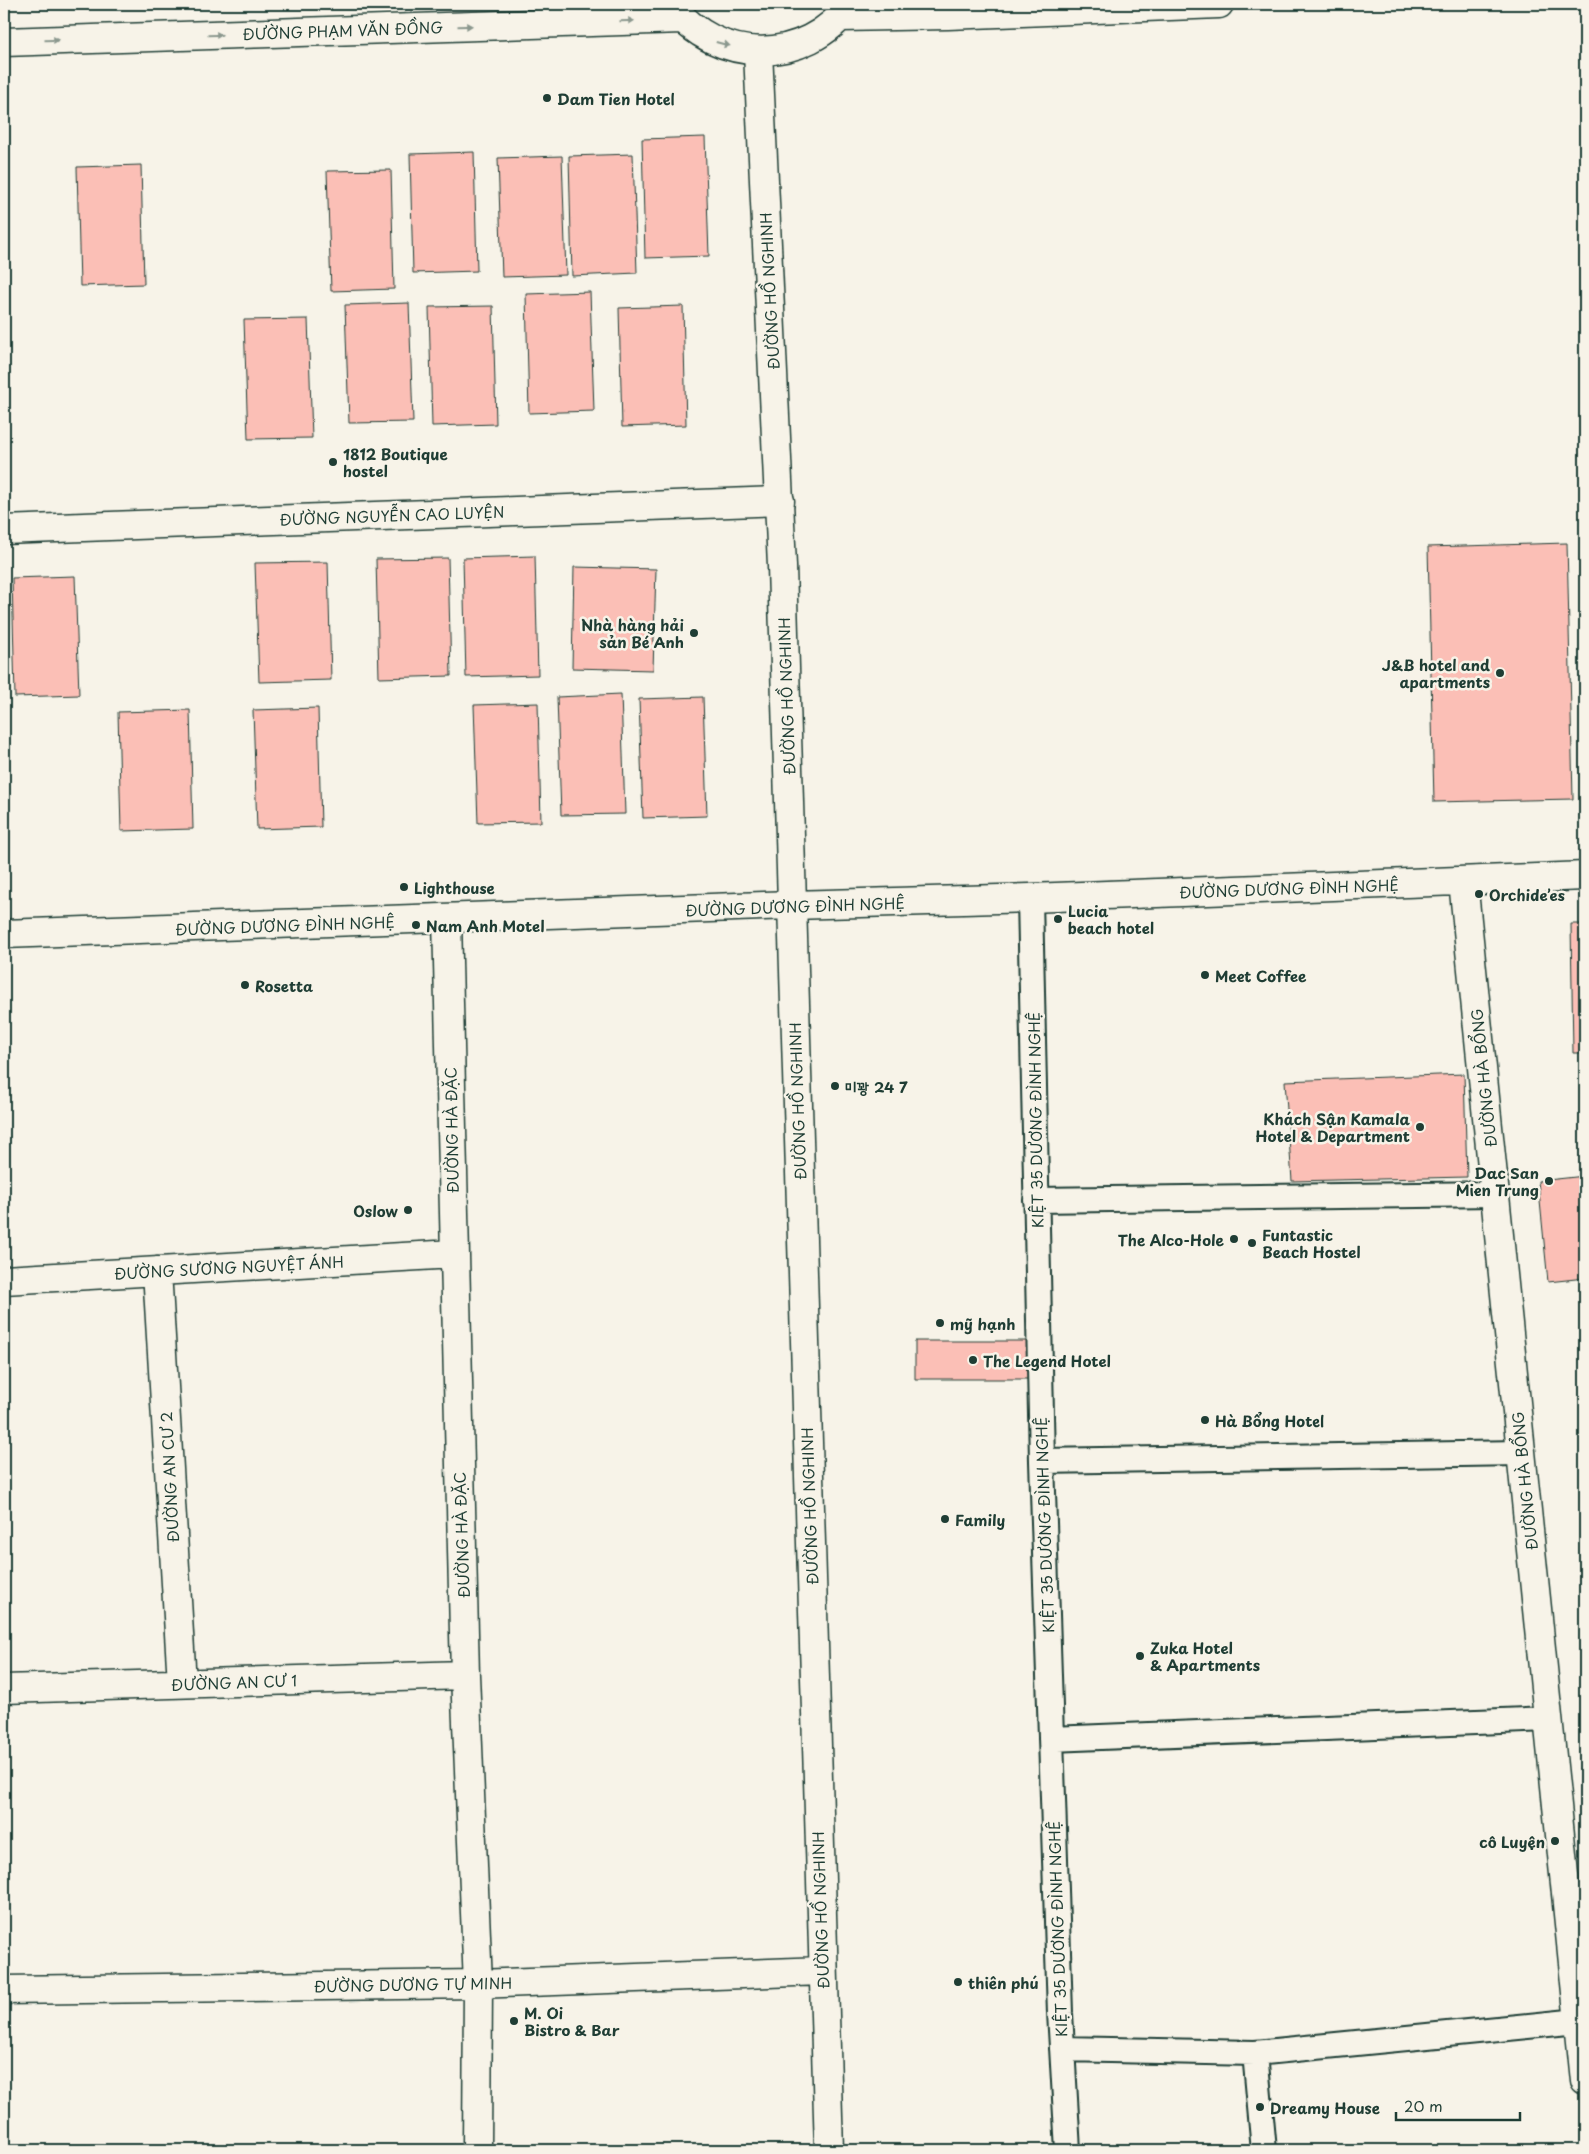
<svg xmlns="http://www.w3.org/2000/svg" width="1589" height="2154" font-family="'Playpen Sans','Poor Story',sans-serif">
  <style>
    .building { fill: #fbbfb6; stroke: #1f3d34 }
    .lines { fill: none; stroke-linecap: round; stroke-linejoin: round }
    .service-casing { stroke: #1f3d34; stroke-width: 28 }
    .minor-casing { stroke: #1f3d34; stroke-width: 31 }
    .tertiary-casing { stroke: #1f3d34; stroke-width: 31 }
    .secondary-casing { stroke: #1f3d34; stroke-width: 31 }
    .service { stroke: #f7f3e8; stroke-width: 24 }
    .minor { stroke: #f7f3e8; stroke-width: 28 }
    .tertiary { stroke: #f7f3e8; stroke-width: 28 }
    .secondary { stroke: #f7f3e8; stroke-width: 28 }
    .oneway { fill: #8b988e }
    .poi-dot { fill: #1f3d34; stroke: #f7f3e8; stroke-width: 2 }
    .labels { text-anchor: middle; dominant-baseline: central; stroke-width: 5; stroke-linejoin: round; paint-order: stroke }
    .street-label { font-size: 15px; fill: #1f3d34; stroke: #f7f3e8 }
    .poi-label { font-size: 15px; font-weight: bold; fill: #1f3d34; stroke: #f7f3e8; text-anchor: start }
  </style>
  <rect width="100%" height="100%" fill="#f7f3e8"/>
  <filter id="ink" filterUnits="userSpaceOnUse"><feTurbulence type="fractalNoise" baseFrequency=".02" numOctaves="2"/><feDisplacementMap in="SourceGraphic" scale="10" xChannelSelector="R" yChannelSelector="G"/><feConvolveMatrix kernelMatrix="1 2 1 2 8 2 1 2 1" color-interpolation-filters="sRGB"/></filter>
  <g filter="url(#ink)">
    <path class="building" d="M705,137L709,256L645,258L642,139Z
      M474,152L477,271L413,273L410,154Z
      M633,154L637,273L572,276L569,156Z
      M562,156L566,275L502,277L498,158Z
      M141,165L144,284L80,286L77,167Z
      M391,170L394,289L331,291L327,171Z
      M590,292L594,411L529,413L526,294Z
      M409,303L413,422L349,423L345,305Z
      M493,306L496,424L432,426L429,307Z
      M683,306L686,425L622,427L619,308Z
      M308,319L312,438L248,439L244,320Z
      M1567,543L1573,799L1434,802L1428,547Z
      M535,556L538,675L466,677L463,558Z
      M448,558L451,676L379,678L376,559Z
      M328,562L331,680L259,682L255,563Z
      M574,567L656,569L653,670L572,668Z
      M75,576L79,695L15,697L12,578Z
      M621,694L625,814L561,815L557,697Z
      M703,697L707,816L643,818L639,699Z
      M538,703L541,822L478,823L474,705Z
      M318,708L321,827L257,829L253,710Z
      M190,710L193,829L121,831L118,712Z
      M1571,924H1585V1053H1573Z
      M1464,1074L1467,1177L1292,1181L1285,1081Z
      M1585,1176V1278L1548,1282L1538,1181Z
      M915,1341H1032V1379H915Z"/>
    <g class="lines">
      <defs>
        <path id="service" d="M1030,898L1042,1461L1060,2013L1068,2150
          M1036,1200L1495,1194
          M1042,1461L1521,1453
          M1051,1739L1548,1719
          M1062,2049L1255,2053L1579,2021
          M1255,2053L1264,2150"/>
        <path id="minor" d="M4,530L780,501
          M1463,881L1585,2081
          M447,919L465,1675L478,1984L477,2150
          M4,934L792,905L1030,898L1585,876
          M157,1271L182,1683
          M4,1280L454,1254
          M4,1689L465,1675"/>
        <path id="tertiary" d="M758,52L782,566L829,2150
          M4,1990L478,1984L822,1971"/>
        <path id="secondary" d="M671,5C718,66 805,66 851,4
          M841,17L948,15L1219,4
          M4,42L682,19"/>
      </defs>
      <use href="#service" class="service-casing"/>
      <use href="#minor" class="minor-casing"/>
      <use href="#tertiary" class="tertiary-casing"/>
      <use href="#secondary" class="secondary-casing"/>
      <use href="#service" class="service"/>
      <use href="#minor" class="minor"/>
      <use href="#tertiary" class="tertiary"/>
      <use href="#secondary" class="secondary"/>
    </g>
    <defs><path id="oneway-solid" d="M-6-.8H1V-3.2L6.5 0L1 3.2V.8H-6Z" transform="scale(1.25)"/></defs>
    <g class="oneway">
      <use href="#oneway-solid" transform="translate(627 21) rotate(-2)"/>
      <use href="#oneway-solid" transform="translate(465 26) rotate(-2)"/>
      <use href="#oneway-solid" transform="translate(215 35) rotate(-2)"/>
      <use href="#oneway-solid" transform="translate(52 40) rotate(-2)"/>
      <use href="#oneway-solid" transform="translate(723 44) rotate(15)"/>
    </g>
  </g>
  <g class="poi-dot">
    <circle cx="547" cy="98" r="5"/>
    <circle cx="333" cy="462" r="5"/>
    <circle cx="694" cy="633" r="5"/>
    <circle cx="1500" cy="673" r="5"/>
    <circle cx="404" cy="887" r="5"/>
    <circle cx="1479" cy="894" r="5"/>
    <circle cx="1058" cy="919" r="5"/>
    <circle cx="416" cy="925" r="5"/>
    <circle cx="1205" cy="975" r="5"/>
    <circle cx="245" cy="985" r="5"/>
    <circle cx="835" cy="1086" r="5"/>
    <circle cx="1420" cy="1127" r="5"/>
    <circle cx="1549" cy="1181" r="5"/>
    <circle cx="408" cy="1210" r="5"/>
    <circle cx="1234" cy="1239" r="5"/>
    <circle cx="1252" cy="1243" r="5"/>
    <circle cx="940" cy="1323" r="5"/>
    <circle cx="973" cy="1360" r="5"/>
    <circle cx="1205" cy="1420" r="5"/>
    <circle cx="945" cy="1519" r="5"/>
    <circle cx="1140" cy="1656" r="5"/>
    <circle cx="1555" cy="1841" r="5"/>
    <circle cx="958" cy="1982" r="5"/>
    <circle cx="514" cy="2021" r="5"/>
    <circle cx="1260" cy="2107" r="5"/>
  </g>
  <g class="labels">
    <g class="street-label">
      <text transform="translate(343 30) rotate(-2)">ĐƯỜNG PHẠM VĂN ĐỒNG</text>
      <text transform="translate(769 291) rotate(-93)">ĐƯỜNG HỒ NGHINH</text>
      <text transform="translate(392 515) rotate(-2)">ĐƯỜNG NGUYỄN CAO LUYỆN</text>
      <text transform="translate(786 696) rotate(-92)">ĐƯỜNG HỒ NGHINH</text>
      <text transform="translate(1289 888) rotate(-2)">ĐƯỜNG DƯƠNG ĐÌNH NGHỆ</text>
      <text transform="translate(795 906) rotate(-2)">ĐƯỜNG DƯƠNG ĐÌNH NGHỆ</text>
      <text transform="translate(285 925) rotate(-2)">ĐƯỜNG DƯƠNG ĐÌNH NGHỆ</text>
      <text transform="translate(1483 1078) rotate(-96)">ĐƯỜNG HÀ BỔNG</text>
      <text transform="translate(797 1101) rotate(-92)">ĐƯỜNG HỒ NGHINH</text>
      <text transform="translate(1035 1120) rotate(-91)">KIỆT 35 DƯƠNG ĐÌNH NGHỆ</text>
      <text transform="translate(451 1130) rotate(-91)">ĐƯỜNG HÀ ĐẶC</text>
      <text transform="translate(229 1267) rotate(-3)">ĐƯỜNG SƯƠNG NGUYỆT ÁNH</text>
      <text transform="translate(169 1477) rotate(-93)">ĐƯỜNG AN CƯ 2</text>
      <text transform="translate(1524 1481) rotate(-96)">ĐƯỜNG HÀ BỔNG</text>
      <text transform="translate(809 1506) rotate(-92)">ĐƯỜNG HỒ NGHINH</text>
      <text transform="translate(1044 1525) rotate(-92)">KIỆT 35 DƯƠNG ĐÌNH NGHỆ</text>
      <text transform="translate(461 1535) rotate(-92)">ĐƯỜNG HÀ ĐẶC</text>
      <text transform="translate(234 1682) rotate(-2)">ĐƯỜNG AN CƯ 1</text>
      <text transform="translate(820 1910) rotate(-92)">ĐƯỜNG HỒ NGHINH</text>
      <text transform="translate(1057 1929) rotate(-92)">KIỆT 35 DƯƠNG ĐÌNH NGHỆ</text>
      <text transform="translate(413 1984) rotate(-1)">ĐƯỜNG DƯƠNG TỰ MINH</text>
    </g>
    <g class="poi-label">
      <text x="557" y="98">Dam Tien Hotel</text>
      <text x="343" y="453">1812 Boutique<tspan x="343" dy="17">hostel</tspan></text>
      <text x="684" y="624" text-anchor="end">Nhà hàng hải<tspan x="684" dy="17">sản Bé Anh</tspan></text>
      <text x="1490" y="664" text-anchor="end">J&amp;B hotel and<tspan x="1490" dy="17">apartments</tspan></text>
      <text x="414" y="887">Lighthouse</text>
      <text x="1489" y="894">Orchide’es</text>
      <text x="1068" y="910">Lucia<tspan x="1068" dy="17">beach hotel</tspan></text>
      <text x="426" y="925">Nam Anh Motel</text>
      <text x="1215" y="975">Meet Coffee</text>
      <text x="255" y="985">Rosetta</text>
      <text x="845" y="1086">미꽝 24 7</text>
      <text x="1410" y="1118" text-anchor="end">Khách Sận Kamala<tspan x="1410" dy="17">Hotel &amp; Department</tspan></text>
      <text x="1539" y="1172" text-anchor="end">Dac San<tspan x="1539" dy="17">Mien Trung</tspan></text>
      <text x="398" y="1210" text-anchor="end">Oslow</text>
      <text x="1262" y="1234">Funtastic<tspan x="1262" dy="17">Beach Hostel</tspan></text>
      <text x="1224" y="1239" text-anchor="end">The Alco-Hole</text>
      <text x="950" y="1323">mỹ hạnh</text>
      <text x="983" y="1360">The Legend Hotel</text>
      <text x="1215" y="1420">Hà Bổng Hotel</text>
      <text x="955" y="1519">Family</text>
      <text x="1150" y="1647">Zuka Hotel<tspan x="1150" dy="17">&amp; Apartments</tspan></text>
      <text x="1545" y="1841" text-anchor="end">cô Luyện</text>
      <text x="968" y="1982">thiên phú</text>
      <text x="524" y="2012">M. Oi<tspan x="524" dy="17">Bistro &amp; Bar</tspan></text>
      <text x="1270" y="2107">Dreamy House</text>
    </g>
  </g>
  <rect width="1589" height="2154" fill="none" stroke="#f7f3e8" stroke-width="20"/>
  <rect x="10" y="10" width="1569" height="2134" fill="none" stroke="#1f3d34" stroke-width="2" filter="url(#ink)"/>
  <path d="M1396 2112v8h124v-8" fill="none" stroke="#1f3d34" stroke-width="2.5"/>
  <text x="1404" y="2112" font-size="15" fill="#1f3d34" stroke="#f7f3e8" stroke-width="4" paint-order="stroke">20 m</text>
</svg>
